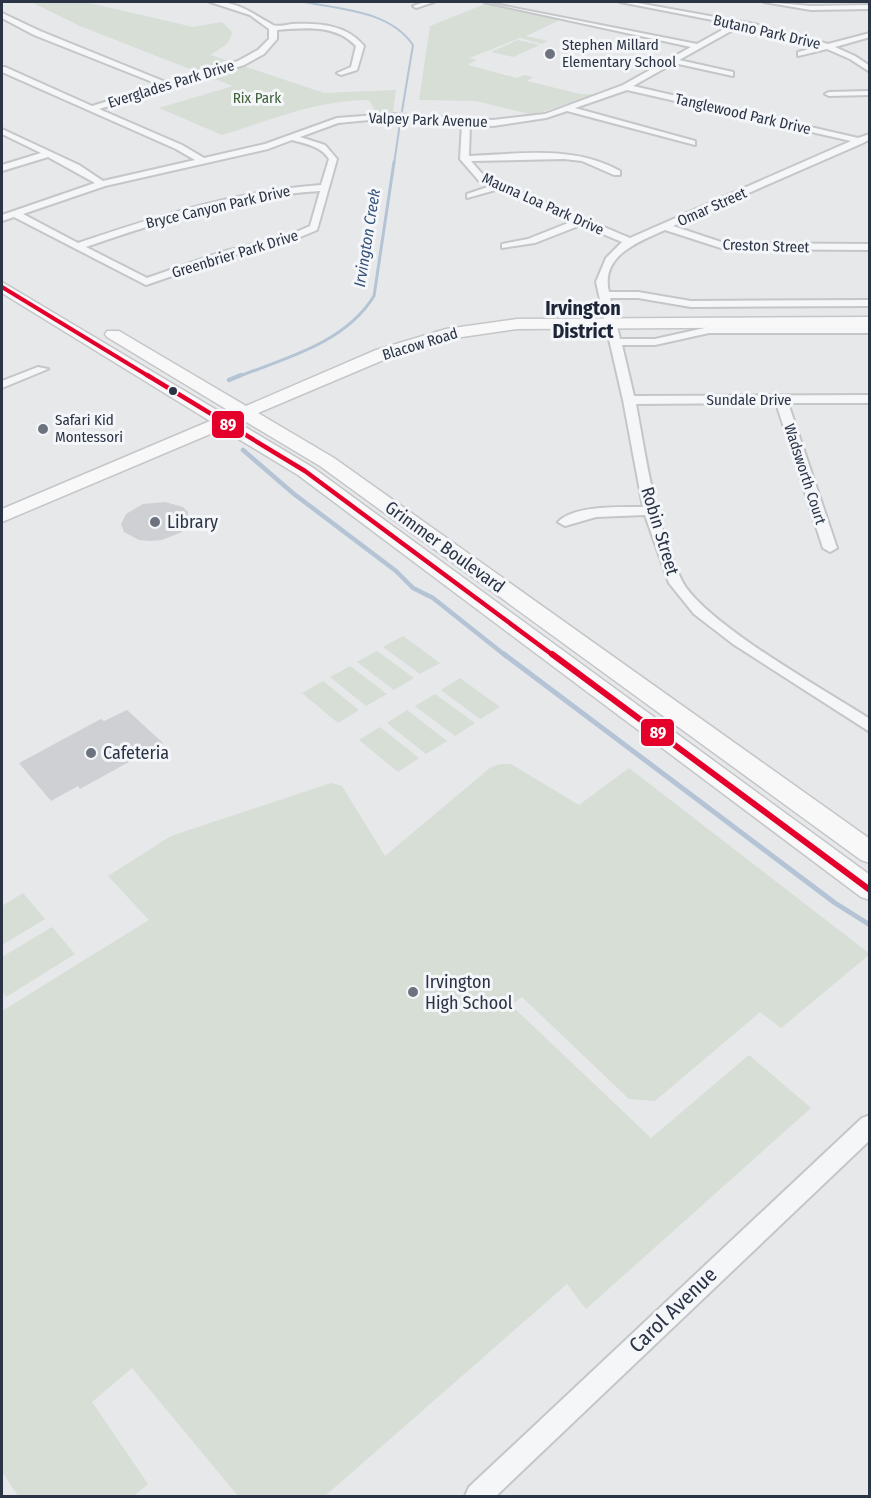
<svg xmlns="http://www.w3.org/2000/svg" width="871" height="1498" font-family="'Fira Sans Condensed',sans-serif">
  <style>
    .green { fill: #d6ded6 }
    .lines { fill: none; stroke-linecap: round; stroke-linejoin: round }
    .stream-far3 { stroke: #b4c4d5; stroke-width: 2 }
    .stream-far2 { stroke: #b4c4d5; stroke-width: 3 }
    .stream-far1 { stroke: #b4c4d5; stroke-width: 4.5 }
    .stream { stroke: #b4c4d5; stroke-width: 5 }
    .building { fill: #ced0d3 }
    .street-casing { stroke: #c4c6c8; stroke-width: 4 }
    .secondary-casing { stroke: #c4c6c8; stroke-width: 3 }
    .street { fill: #f5f6f7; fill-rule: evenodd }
    .secondary { fill: #f8f8f8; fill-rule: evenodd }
    .bus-1-far2-casing { stroke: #f4f6f9; stroke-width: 7 }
    .bus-1-far1-casing { stroke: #f4f6f9; stroke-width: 8 }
    .bus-1-casing { stroke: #f4f6f9; stroke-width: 10 }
    .bus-1-far2 { stroke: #e4002b; stroke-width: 4 }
    .bus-1-far1 { stroke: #e4002b; stroke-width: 4.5 }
    .bus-1 { stroke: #e4002b; stroke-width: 6 }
    .poi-dot { fill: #6c737f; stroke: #f4f6f9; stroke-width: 2 }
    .bus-dot { fill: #2b3445; stroke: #f4f6f9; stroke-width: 2 }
    .labels { text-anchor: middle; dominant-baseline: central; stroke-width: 6; stroke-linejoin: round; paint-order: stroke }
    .far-street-label { font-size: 15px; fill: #2b3445; stroke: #f4f6f9 }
    .far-poi-label { font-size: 15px; fill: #2b3445; stroke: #f4f6f9; text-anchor: start }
    .far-park-label { font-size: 15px; fill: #3f6138; stroke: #f4f6f9 }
    .far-water-label { font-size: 16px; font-style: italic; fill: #34527a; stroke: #f4f6f9 }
    .poi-label { font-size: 18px; fill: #2b3445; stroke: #f4f6f9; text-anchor: start }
    .street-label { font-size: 18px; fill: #2b3445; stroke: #f4f6f9 }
    .far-district-label { font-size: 20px; font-weight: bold; fill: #1d2536; stroke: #f4f6f9 }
    .near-street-label { font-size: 21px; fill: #2b3445; stroke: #f4f6f9 }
    .line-badge { stroke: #f4f6f9; stroke-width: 2 }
    .badge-label { font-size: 16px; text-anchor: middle; font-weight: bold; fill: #fff }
  </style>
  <rect width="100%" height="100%" fill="#e6e8ea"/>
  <path class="green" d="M31,2H85L193,27L222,22L232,32C231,45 219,48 211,55L324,93L396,90L393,112H376L369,100C318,100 270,120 222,135L159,108L233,86L80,26Z
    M485,4L560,20L526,36L548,41L542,44L520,38L469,58L477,60L468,65L517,78L524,75L533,77L527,81L580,94H596L533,115L476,101L419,100L430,26Z
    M518,40L540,45L513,57L491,52Z
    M403,636L440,663L420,674L383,647Z
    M377,651L414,678L394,690L357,662Z
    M350,666L387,694L366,706L330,677Z
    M460,678L500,707L480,719L441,690Z
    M323,681L359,710L338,723L302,693Z
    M435,694L475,723L455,736L415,706Z
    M407,710L447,741L426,754L387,723Z
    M380,727L419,758L398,772L359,740Z
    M501,764H511L579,805L629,768L870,954L781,1028L760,1012L655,1101L629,1099L522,997L511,1005L651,1138L749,1055L811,1108L586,1309L567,1284L325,1496H238L132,1368L92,1402L148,1484L134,1496H18L2,1472V1011L149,920L108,876L171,836L331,783L342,786L385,856L491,767Z
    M23,893L45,919L2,945V906Z
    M52,927L75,954L6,997L2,991V957Z"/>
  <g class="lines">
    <path class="stream-far3" d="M304,2C341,9 390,11 413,45L402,111
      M394,164L400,123"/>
    <path class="stream-far2" d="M237,377C286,358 345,343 374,296L394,162"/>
    <path class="stream-far1" d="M229,380L241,375
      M243,450L294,494L396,571L413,588L433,598L506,656"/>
    <path class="stream" d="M504,654L835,903L870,925"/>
  </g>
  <path class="building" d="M165,502L183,507L188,512V525L182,532L162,540L150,541L139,540L124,532L121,524L126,514L143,504Z
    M127,710L163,743L80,789L78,786L51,801L19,763L101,719L104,721Z"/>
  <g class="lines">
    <defs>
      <path id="street" d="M210,2C235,0 252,13 273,25C278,27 286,25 292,24C318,23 346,24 364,46L357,70L341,75L337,73L351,67L356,46C335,24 305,28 277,30V39L264,54L244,65L99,109L182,145L204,158L265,144L337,118L390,114L493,120L545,114L623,85L691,47L484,2L697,44L733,24L620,2H632L754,24L828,44L870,33V37L835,47L855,56L870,66V72L850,59L827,49L798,56V52L820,46L740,26L679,60L733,72V76L674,63L633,86L858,138L870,134V139L863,143L673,226L724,243L870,244V250L724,249L665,230C639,242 600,255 609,292H638L691,301L870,300V306L691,307L638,298H610L620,339H655L709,327H870V333H709L655,345H622L634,396L870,395V403H788L837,548L830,552L823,548L776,403L636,404C647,463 655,526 682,581C704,623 825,690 870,719V732L733,644L694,614L669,583L645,515L596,517L565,526L558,522C574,505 620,507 643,507L623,400L596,282L606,258L622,242L581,225L535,243L502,248V244L528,239L573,221L499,189L467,198V194L491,186L479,181L460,159L462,123L390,118L338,123L300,137L325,145L337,159L317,230L293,240L230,256L146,285L14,217L2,221V215L95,183L48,157L2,171V165L41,153L2,134V129L79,165L103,181L195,160L176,149L2,72V67H5L92,106L160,85L34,35L2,18V13L40,31L168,83L238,61L258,50L269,39V29L250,15ZM627,90L851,141L630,238L485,177L471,161L564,159L582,161L614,175H620V171C573,145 520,154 469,156L470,124L493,126L546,118L567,111L695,145V141L575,108ZM292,140C306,144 321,146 329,159L321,185C237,191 158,216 78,243L23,214L105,186L268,149ZM320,191L310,226L287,236L222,252L147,278L86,247C162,221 238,196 320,191Z
        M425,2H434L416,8L413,6Z
        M764,2L811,6L870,5V9L811,10Z
        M870,91V95L829,96L825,94L829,92Z
        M38,367L48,369L2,388V381Z
        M870,1115V1140L496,1496H465L469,1487L862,1118Z"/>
      <path id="secondary" d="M2,282L225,415L231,412L107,337L105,334L107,331H119L246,406L376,350L446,329L517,319L870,317V327L517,329L448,339L388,358L258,413L334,458L870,839V863L861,860L320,466L243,420L237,422L312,467L870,875V900L861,897L298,475L222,429L2,522V509L210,421L2,293Z"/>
    </defs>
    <use href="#street" class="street-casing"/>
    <use href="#secondary" class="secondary-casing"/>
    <use href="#street" class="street"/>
    <use href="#secondary" class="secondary"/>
    <defs>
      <path id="bus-1-far2" d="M2,287L150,377"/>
      <path id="bus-1-far1" d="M147,375L305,471L554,656"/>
      <path id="bus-1" d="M552,654L870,890"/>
    </defs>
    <use href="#bus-1-far2" class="bus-1-far2-casing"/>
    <use href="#bus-1-far1" class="bus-1-far1-casing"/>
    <use href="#bus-1" class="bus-1-casing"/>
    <use href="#bus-1-far2" class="bus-1-far2"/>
    <use href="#bus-1-far1" class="bus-1-far1"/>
    <use href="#bus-1" class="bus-1"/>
  </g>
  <g class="poi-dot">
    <circle cx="550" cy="54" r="6"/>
    <circle cx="43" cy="429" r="6"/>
    <circle cx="155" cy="522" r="6"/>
    <circle cx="91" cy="753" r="6"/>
    <circle cx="413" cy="992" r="6"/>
  </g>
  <circle class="bus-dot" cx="173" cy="391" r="5"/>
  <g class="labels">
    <g class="far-street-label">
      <text transform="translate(767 32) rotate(13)">Butano Park Drive</text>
      <text transform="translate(171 84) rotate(-17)">Everglades Park Drive</text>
      <text transform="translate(743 114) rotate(13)">Tanglewood Park Drive</text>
      <text transform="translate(428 120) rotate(2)">Valpey Park Avenue</text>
      <text transform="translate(543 204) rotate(24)">Mauna Loa Park Drive</text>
      <text transform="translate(218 207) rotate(-13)">Bryce Canyon Park Drive</text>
      <text transform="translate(712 207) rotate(-24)">Omar Street</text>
      <text transform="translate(766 246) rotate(2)">Creston Street</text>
      <text transform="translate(235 254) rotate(-17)">Greenbrier Park Drive</text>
      <text transform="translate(420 344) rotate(-17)">Blacow Road</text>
      <text x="749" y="400">Sundale Drive</text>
      <text transform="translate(805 474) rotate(72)">Wadsworth Court</text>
    </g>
    <g class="far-poi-label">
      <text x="562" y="45">Stephen Millard<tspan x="562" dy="17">Elementary School</tspan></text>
      <text x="55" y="420">Safari Kid<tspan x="55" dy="17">Montessori</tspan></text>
    </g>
    <g class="far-park-label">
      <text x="257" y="98">Rix Park</text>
    </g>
    <g class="far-water-label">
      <text transform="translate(367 238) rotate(-81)">Irvington Creek</text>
    </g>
    <g class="poi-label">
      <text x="167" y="522">Library</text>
      <text x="103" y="753">Cafeteria</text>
      <text x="425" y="982">Irvington<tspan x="425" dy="21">High School</tspan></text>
    </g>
    <g class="street-label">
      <text transform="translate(660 531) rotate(73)">Robin Street</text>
      <text transform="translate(445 547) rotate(36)">Grimmer Boulevard</text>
    </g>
    <g class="far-district-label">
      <text x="583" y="308">Irvington<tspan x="583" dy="23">District</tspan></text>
    </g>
    <g class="near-street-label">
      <text transform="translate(673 1310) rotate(-44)">Carol Avenue</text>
    </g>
  </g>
  <g class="line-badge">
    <rect x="211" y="410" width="34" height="29" rx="6" fill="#e4002b"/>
    <rect x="640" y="718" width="35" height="29" rx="6" fill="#e4002b"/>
  </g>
  <g class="badge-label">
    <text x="228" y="430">89</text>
    <text x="658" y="738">89</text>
  </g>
  <rect width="871" height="1498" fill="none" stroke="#2b3445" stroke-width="6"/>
</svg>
